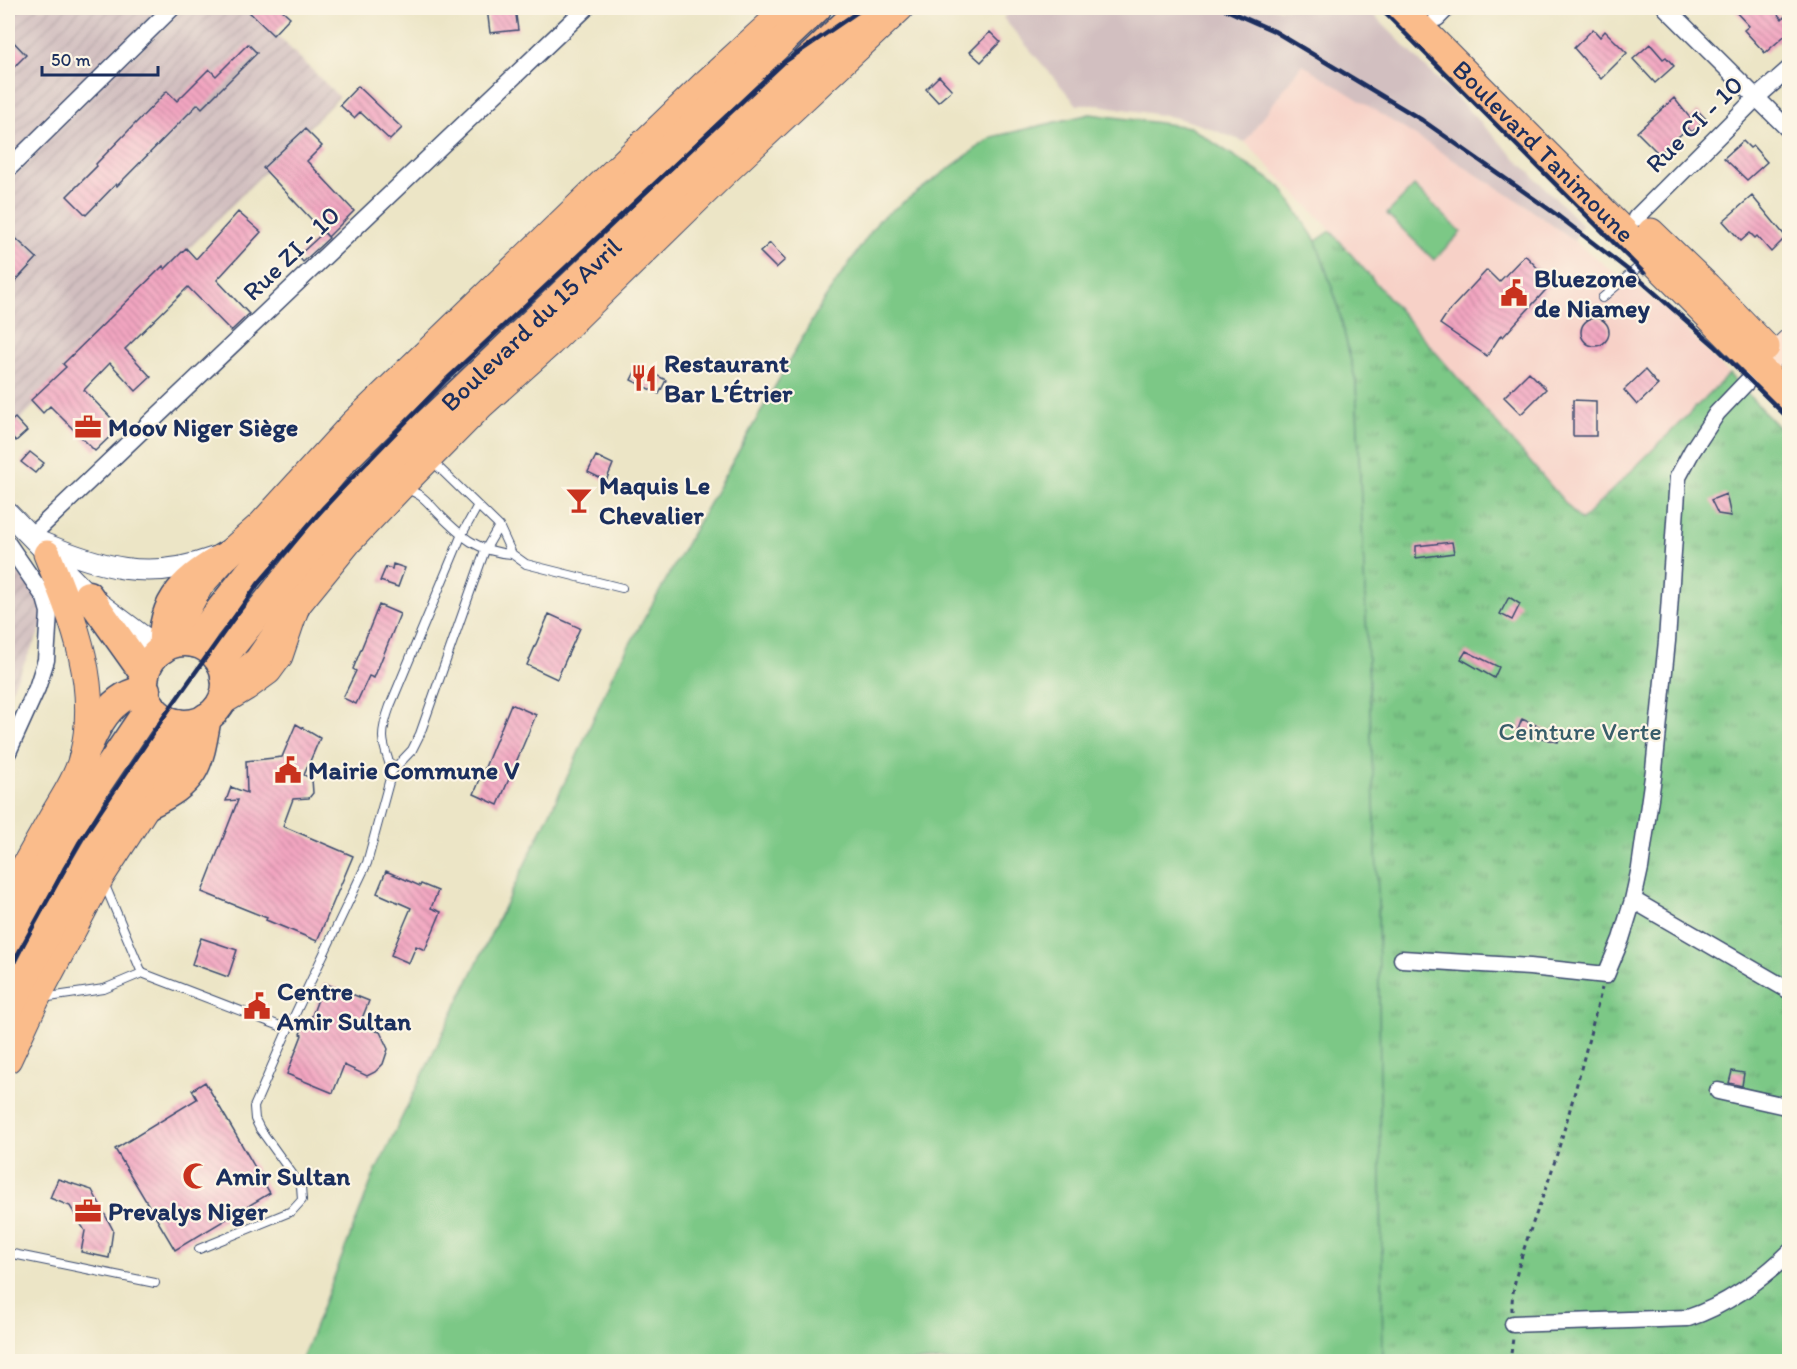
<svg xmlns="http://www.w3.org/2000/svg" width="1797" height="1369" font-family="Itim,sans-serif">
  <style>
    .built { fill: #f7d1c7 }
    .industrial { fill: url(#industrial-furrows) }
    .railway { fill: #d2bfc0 }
    .grass { fill: #7cc886; stroke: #4c7c72; stroke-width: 1.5 }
    .park { fill: url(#park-tufts); stroke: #4c7c72; stroke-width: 1.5 }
    .building { fill: url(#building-back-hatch) }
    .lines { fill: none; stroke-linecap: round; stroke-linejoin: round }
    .service-casing { stroke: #3a4a6e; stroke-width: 10 }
    .minor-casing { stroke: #3a4a6e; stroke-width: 19 }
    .tertiary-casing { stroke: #3a4a6e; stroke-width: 23 }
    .secondary-casing { stroke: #3a4a6e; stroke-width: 26 }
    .primary-casing { stroke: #3a4a6e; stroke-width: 29 }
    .trunk-casing { stroke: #3a4a6e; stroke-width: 31 }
    .path { stroke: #3a4a6e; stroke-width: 3; stroke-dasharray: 4.5 4.5; stroke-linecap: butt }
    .service { stroke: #fff; stroke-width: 8 }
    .minor { stroke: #fff; stroke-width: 16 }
    .tertiary { stroke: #fff; stroke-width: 21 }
    .secondary { stroke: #fde4d1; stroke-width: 24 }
    .primary { stroke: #fabc8b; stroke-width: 27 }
    .trunk { stroke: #fabc8b; stroke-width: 28 }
    .rail { stroke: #1b2f5e; stroke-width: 4.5 }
    .labels { text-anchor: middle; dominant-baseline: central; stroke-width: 4.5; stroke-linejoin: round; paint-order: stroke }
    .street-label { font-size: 26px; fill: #1b2f5e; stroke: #fcf5e5 }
    .poi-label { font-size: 26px; font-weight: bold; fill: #1b2f5e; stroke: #fcf5e5; text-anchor: start }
    .park-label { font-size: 26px; fill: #385d6a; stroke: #fcf5e5 }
  </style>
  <defs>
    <pattern id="industrial-furrows" width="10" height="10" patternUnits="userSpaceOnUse" patternTransform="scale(1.5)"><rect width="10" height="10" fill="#d2bfc0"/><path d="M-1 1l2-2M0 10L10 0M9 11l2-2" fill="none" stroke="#b4a4a7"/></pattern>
    <pattern id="park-tufts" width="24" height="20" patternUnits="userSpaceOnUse" patternTransform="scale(1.5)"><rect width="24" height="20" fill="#7cc886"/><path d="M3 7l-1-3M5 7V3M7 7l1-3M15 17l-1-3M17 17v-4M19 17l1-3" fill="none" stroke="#65a371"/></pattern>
    <pattern id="building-back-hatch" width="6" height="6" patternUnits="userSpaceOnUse" patternTransform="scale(1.5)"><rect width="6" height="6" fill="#f3a6c1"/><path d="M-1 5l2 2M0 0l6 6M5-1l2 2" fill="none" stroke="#c488a0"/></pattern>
  </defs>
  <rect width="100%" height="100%" fill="#fcf5e5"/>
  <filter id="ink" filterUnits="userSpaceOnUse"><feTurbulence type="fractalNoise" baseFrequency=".0167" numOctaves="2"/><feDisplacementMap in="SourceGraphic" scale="12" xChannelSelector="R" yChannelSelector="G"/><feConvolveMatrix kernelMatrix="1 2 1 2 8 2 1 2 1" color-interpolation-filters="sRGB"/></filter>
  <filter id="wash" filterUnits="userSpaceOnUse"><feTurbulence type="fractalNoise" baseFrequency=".008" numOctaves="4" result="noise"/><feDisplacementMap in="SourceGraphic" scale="24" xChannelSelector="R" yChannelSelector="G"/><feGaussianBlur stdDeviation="1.35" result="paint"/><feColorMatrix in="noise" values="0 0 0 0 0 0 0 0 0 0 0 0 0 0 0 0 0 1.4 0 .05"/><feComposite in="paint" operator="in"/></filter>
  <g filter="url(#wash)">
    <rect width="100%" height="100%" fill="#ece5c6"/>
    <path class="built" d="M1302,63L1523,204L1574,241L1624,280L1663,306L1729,374L1581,521L1332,231L1245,142Z"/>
    <path class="industrial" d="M8,8H250L339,97L8,432Z
      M8,561L51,608L8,697Z"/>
    <path class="railway" d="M1016,8H1367L1582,225L1574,241L1523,204L1302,64L1245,142L1198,124L1173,117L1099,105H1077L1003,18Z"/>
    <path class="grass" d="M1090,114L1190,127L1281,187L1316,241L1337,302L1356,382L1378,894L1383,1361L301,1362L373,1177L573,765L613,674L822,303L879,220L992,137Z
      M1414,186L1461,232L1434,260L1387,214Z"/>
    <path class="park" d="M1331,231L1581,521L1729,374L1789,439V1361H1383L1378,894L1356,382L1337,302L1316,241Z"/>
    <g id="blocks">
      <path class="building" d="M245,8H280L290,17L273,35Z
        M487,8H515L518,30L490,33Z
        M1732,8H1772L1782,19L1790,12V31L1765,53L1744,30L1749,26Z
        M1593,29L1600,37L1605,31L1627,53L1601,79L1574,48Z
        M990,32L1000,42L981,62L970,52Z
        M8,36L26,55L8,73Z
        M248,44L257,53L202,108L198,104L117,186L116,184L86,215L67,196L97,166L96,164L167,91L177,101L209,69L216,76Z
        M1650,44L1663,59L1666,57L1674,66L1655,83L1633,59Z
        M939,76L952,90L938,102L926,89Z
        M358,86L402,128L390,140L360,112L354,118L340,105Z
        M1674,98L1690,118L1698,111L1706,119L1692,132L1688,128L1659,154L1637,132Z
        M305,129L322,146L307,161L354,211L328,237L263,168Z
        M1743,141L1750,148L1753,146L1767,162L1747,180L1724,158Z
        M1752,196L1786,237L1771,252L1757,236L1755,238L1750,233L1741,241L1723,221Z
        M238,212L261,232L217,280L249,314L231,331L188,287L125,349L151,377L136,391L110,363L84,390L120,427L95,451L50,406L43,413L31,400L66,367L63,364L163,266L165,269L186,248L196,259Z
        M8,231L37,258L8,289Z
        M324,232L329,238L303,262L298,256Z
        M770,243L785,260L776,268L760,252Z
        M1525,255L1552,283L1503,337L1501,335L1487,356L1440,324L1448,312L1487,270L1499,282Z
        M1581 332a14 14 0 1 1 28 0a14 14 0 1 1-28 0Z
        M638,366L666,380L659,394L631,380Z
        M1645,370L1658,385L1637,405L1624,390Z
        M1529,372L1546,389L1521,414L1504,397Z
        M1573,400L1596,401V436H1573Z
        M15,418L27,431L16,441L8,433V424Z
        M30,452L44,463L35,473L21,462Z
        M596,456L613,464L606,481L588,472Z
        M1726,494L1731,516L1718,514L1711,500Z
        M1452,542L1454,553L1416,558V546Z
        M393,564L405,568L398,587L380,581L386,567L392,569Z
        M1509,597L1520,604L1512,620L1500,614Z
        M379,605L400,614L374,678L369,676L356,704L343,698L356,671L353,669Z
        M549,614L580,628L557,679L527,665Z
        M1466,651L1499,667L1494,678L1461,659Z
        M511,704L536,715L498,805L474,794Z
        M1522,719L1560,736L1558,742L1517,732Z
        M296,724L320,738L304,775L312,779L313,793L309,798L293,799L283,826L353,856L317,941L266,920L267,918L202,892L238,800L226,801L231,787L247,793L246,761L282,757Z
        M386,871L420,886L421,884L438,891L431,908L441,912L425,950L416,946L409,963L391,955L411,908L377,893Z
        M201,938L237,950L228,977L192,964Z
        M324,983L369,1001L359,1026L380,1032L388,1049L383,1064L375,1072L367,1076L344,1065L333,1093L287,1074L302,1035L300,1034L306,1020L310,1021Z
        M1732,1071L1744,1073L1742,1086L1729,1083Z
        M205,1082L270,1193L175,1250L115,1149L197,1099L192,1090Z
        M58,1179L92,1190L113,1230L109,1258L81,1252L85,1231L70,1206L50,1198Z"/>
    </g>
  </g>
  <g filter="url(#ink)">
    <use href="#blocks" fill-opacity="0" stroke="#3a4a6e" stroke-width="1.5"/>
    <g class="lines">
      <defs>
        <path id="service" d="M1602,298L1648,259
          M431,460L499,526L512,554L526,564L622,588
          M406,489C424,495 426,501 439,514C462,537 478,552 512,554
          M392,771C382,742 379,736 390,706L462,534L477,507
          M104,883L142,973
          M42,998L104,989L142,973L288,1029
          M199,1249L292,1211L302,1200L301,1186L260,1129L255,1119L254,1107L288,1029L367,863L392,771L412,750L420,734L485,550L499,526
          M8,1253L155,1283"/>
        <path id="minor" d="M1666,8L1790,131
          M1437,18L1447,8
          M8,169L172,8
          M1636,218L1756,98L1790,68
          M31,536L586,8
          M8,544L45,598L49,612L46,660L37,688L8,752
          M1633,900L1790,991
          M1402,959L1530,967L1606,975L1621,939L1633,900L1640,868L1654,770L1667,641L1678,477L1692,451L1717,413L1760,368
          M1718,1091L1790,1107
          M1513,1324L1688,1318C1723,1307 1763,1279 1790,1252"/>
        <path id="tertiary" d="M8,513L88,595L149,641L163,649
          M40,542C100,567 148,582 213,558"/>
        <path id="secondary" d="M1760,368L1790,340"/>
        <g id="primary">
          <path id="s1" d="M1401,8L1790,398"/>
          <path d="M1651,232L1707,286L1766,347"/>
          <path d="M173,644L179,623L200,585L227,555L260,526L352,425L705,84L788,8"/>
          <path d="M221,702L246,687L268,671L279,656L296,606L349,541L407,480L480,406L550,343L723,174L900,8"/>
          <path d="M8,897C23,869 39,841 55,813C65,796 78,776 83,756C101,685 73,619 47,554"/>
          <path d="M8,1059L36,999L101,876L147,805L171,778L186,752L193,723"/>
        </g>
        <g id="trunk">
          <path d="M88,595L145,675"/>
          <circle cx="185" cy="683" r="41"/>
          <path d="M194,643L255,565L343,461L419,385L817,8"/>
          <path d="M163,649C160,599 188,578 227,555"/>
          <path id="s2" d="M220,661L315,542L394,455L862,8"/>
          <path d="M225,678L246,671L258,661L296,606"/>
          <path d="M83,758C94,729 110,694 146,690"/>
          <path d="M147,805C196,781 198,770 207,717"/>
          <path d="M8,943L50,861L95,788L151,705"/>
          <path d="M8,1011L52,923L118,810L177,723"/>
        </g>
      </defs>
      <use href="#service" class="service-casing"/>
      <use href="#minor" class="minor-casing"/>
      <use href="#tertiary" class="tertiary-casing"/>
      <use href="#secondary" class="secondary-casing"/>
      <use href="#primary" class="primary-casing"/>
      <use href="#trunk" class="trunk-casing"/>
      <path class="path" d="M1512,1311C1510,1273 1540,1208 1552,1170C1571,1110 1586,1049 1602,988
        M1510,1362L1513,1338"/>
      <use href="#service" class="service"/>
      <use href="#minor" class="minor"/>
      <use href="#tertiary" class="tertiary"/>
      <use href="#secondary" class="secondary"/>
      <use href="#primary" class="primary"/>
      <use href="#trunk" class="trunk"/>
      <path class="rail" d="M1222,8L1274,31L1422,120L1557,215L1632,273L1715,346L1790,420
        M1380,8L1644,273
        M8,972L79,843L163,718L258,584L324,507L446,380L783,63L859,11L868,8"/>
    </g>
  </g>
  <defs>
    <symbol id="civic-bare" viewBox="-9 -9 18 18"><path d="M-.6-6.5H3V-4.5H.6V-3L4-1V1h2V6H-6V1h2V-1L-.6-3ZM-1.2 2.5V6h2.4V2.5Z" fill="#c8321e" stroke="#fcf5e5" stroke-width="2.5" paint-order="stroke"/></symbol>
    <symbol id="restaurant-bare" viewBox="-9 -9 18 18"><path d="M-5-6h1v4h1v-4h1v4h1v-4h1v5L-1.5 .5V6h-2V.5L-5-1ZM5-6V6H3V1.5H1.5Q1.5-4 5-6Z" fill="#c8321e" stroke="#fcf5e5" stroke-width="2.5" paint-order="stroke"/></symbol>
    <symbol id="office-bare" viewBox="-9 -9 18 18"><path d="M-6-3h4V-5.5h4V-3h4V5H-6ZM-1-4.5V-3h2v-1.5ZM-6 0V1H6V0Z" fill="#c8321e" stroke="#fcf5e5" stroke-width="2.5" paint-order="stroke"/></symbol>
    <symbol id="bar-bare" viewBox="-9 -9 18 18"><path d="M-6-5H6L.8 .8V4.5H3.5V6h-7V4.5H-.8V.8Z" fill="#c8321e" stroke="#fcf5e5" stroke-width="2.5" paint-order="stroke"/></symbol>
    <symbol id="mosque-bare" viewBox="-9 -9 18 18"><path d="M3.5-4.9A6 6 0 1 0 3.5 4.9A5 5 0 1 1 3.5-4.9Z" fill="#c8321e" stroke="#fcf5e5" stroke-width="2.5" paint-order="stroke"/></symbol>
  </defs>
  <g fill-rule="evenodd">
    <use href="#civic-bare" x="1495" y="274" width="38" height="38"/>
    <use href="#restaurant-bare" x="625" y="359" width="38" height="38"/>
    <use href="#office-bare" x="69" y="408" width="38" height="38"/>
    <use href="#bar-bare" x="560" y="481" width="38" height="38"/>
    <use href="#civic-bare" x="269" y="751" width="38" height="38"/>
    <use href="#civic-bare" x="238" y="987" width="38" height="38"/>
    <use href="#mosque-bare" x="177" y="1157" width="38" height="38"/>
    <use href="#office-bare" x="69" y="1192" width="38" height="38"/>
  </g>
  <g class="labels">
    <g class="street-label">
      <text transform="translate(1694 124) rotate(-45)">Rue CI - 10</text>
      <text stroke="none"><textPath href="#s1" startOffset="202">Boulevard Tanimoune</textPath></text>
      <text transform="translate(291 253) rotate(-44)">Rue ZI - 10</text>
      <text stroke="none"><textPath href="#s2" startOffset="459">Boulevard du 15 Avril</textPath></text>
    </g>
    <g class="poi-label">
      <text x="1534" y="278">Bluezone<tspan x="1534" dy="30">de Niamey</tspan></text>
      <text x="664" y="363">Restaurant<tspan x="664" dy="30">Bar L’Étrier</tspan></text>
      <text x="108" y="427">Moov Niger Siège</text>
      <text x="599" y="485">Maquis Le<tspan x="599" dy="30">Chevalier</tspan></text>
      <text x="308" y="770">Mairie Commune V</text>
      <text x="277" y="991">Centre<tspan x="277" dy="30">Amir Sultan</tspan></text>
      <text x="216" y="1176">Amir Sultan</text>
      <text x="108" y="1211">Prevalys Niger</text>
    </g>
    <g class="park-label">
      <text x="1580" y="731">Ceinture Verte</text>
    </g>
  </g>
  <rect width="1797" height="1369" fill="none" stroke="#fcf5e5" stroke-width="30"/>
  <path d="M42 66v9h116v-9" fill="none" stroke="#1b2f5e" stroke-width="3"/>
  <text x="51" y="66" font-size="18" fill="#1b2f5e" stroke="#fcf5e5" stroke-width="4.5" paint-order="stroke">50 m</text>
</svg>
